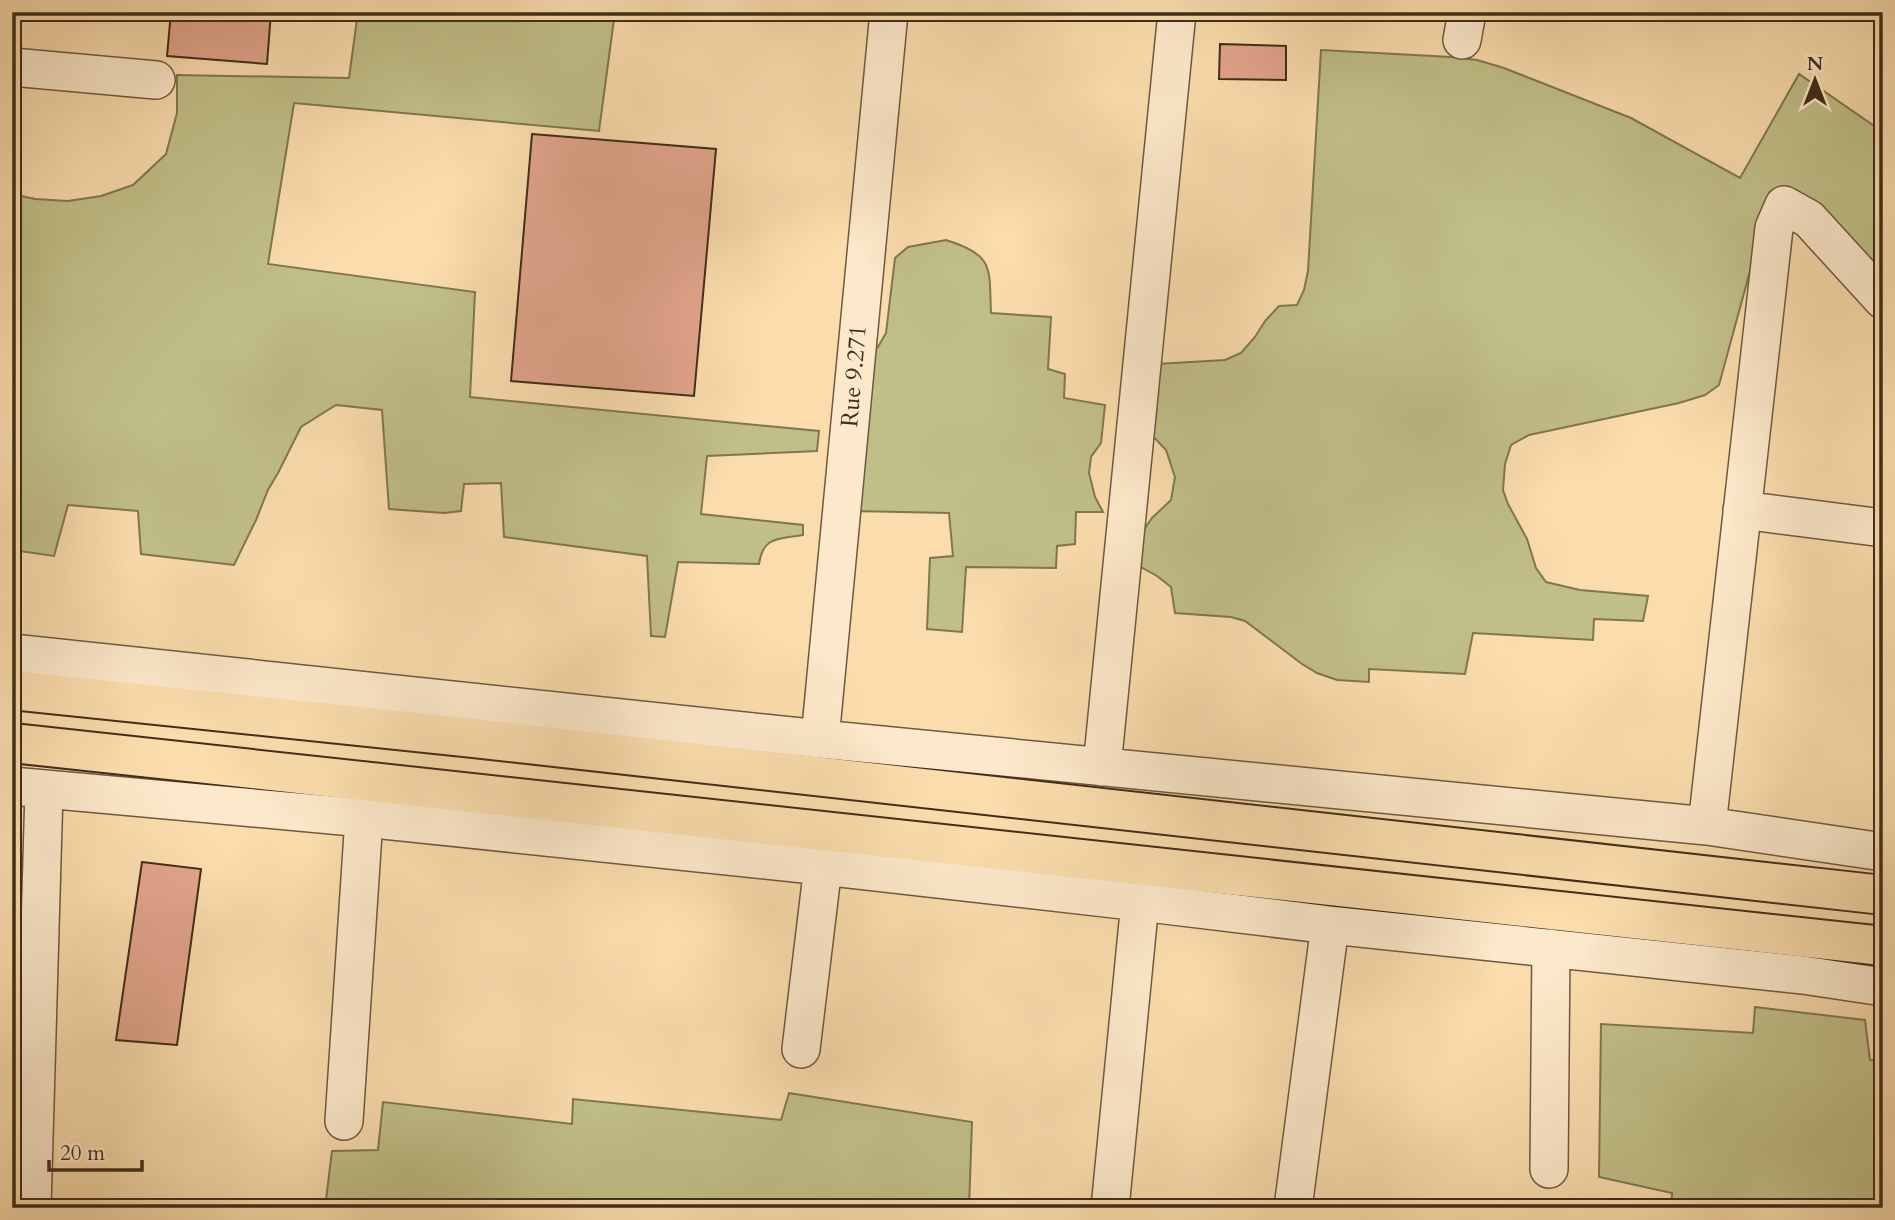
<svg xmlns="http://www.w3.org/2000/svg" width="1895" height="1220" font-family="Cardo,serif">
  <style>
    .green { fill: #c1bf88; stroke: #817651; stroke-width: 2 }
    .building { fill: #e1a48c; stroke: #412d1a; stroke-width: 2 }
    .lines { fill: none; stroke-linecap: round; stroke-linejoin: round }
    .street-casing { stroke: #6f593f; stroke-width: 40 }
    .highway-casing { stroke: #412d1a; stroke-width: 42 }
    .street { stroke: #fce8ca; stroke-width: 37 }
    .highway { stroke: #fadcad; stroke-width: 38 }
    .labels { text-anchor: middle; dominant-baseline: central; stroke-width: 5; stroke-linejoin: round; paint-order: stroke }
    .street-label { font-size: 24px; fill: #412d1a; stroke: #fce8ca }
  </style>
  <rect width="100%" height="100%" fill="#fadcad"/>
  <filter id="stains"><feTurbulence type="fractalNoise" baseFrequency=".00286" numOctaves="4"/><feColorMatrix values="0 0 0 0 .2 0 0 0 0 .09 0 0 0 0 .02 0 0 0 .5 -.17"/></filter>
  <radialGradient id="worn" r=".72"><stop offset=".6" stop-color="#630" stop-opacity="0"/><stop offset="1" stop-color="#630" stop-opacity=".3"/></radialGradient>
  <path class="green" d="M358,12H615L599,131L294,103L268,264L475,292L470,397L819,431L817,451L707,456L701,514L803,525V535C779,539 763,536 759,564L678,562L665,637L651,636L647,556L504,537L501,483L464,484L461,511L444,513L389,509L382,410L336,405L301,427L278,473L268,490L256,520L234,565L141,554L138,511L68,505L54,556L12,550V194L35,199L68,201L101,196L133,185L166,154L177,113V75L349,78Z
    M1321,50L1451,57L1477,60L1504,68L1631,118L1740,178L1799,74L1883,132V279L1795,202L1756,249L1719,385L1705,395L1679,403L1529,435L1511,445L1505,464L1503,490L1508,504L1527,539L1536,568L1546,582L1580,590L1648,596L1643,621L1594,619L1593,640L1473,633L1465,674L1369,669V682L1337,680L1317,673L1302,664L1245,621L1231,617L1175,613L1171,587L1157,576L1139,566L1143,531L1152,518L1171,500L1175,477L1166,450L1148,431L1157,364L1225,360L1241,353L1255,337L1265,321L1279,306L1297,305L1304,290L1308,271Z
    M946,240C995,255 989,268 991,313L1051,317L1048,369L1065,374L1064,398L1105,405L1101,443L1091,457L1089,473L1095,497L1103,512H1076L1075,544L1057,546L1056,568L966,567L962,632L927,629L930,558L953,556L949,513L853,511L869,351L878,347L886,333L895,258L908,247Z
    M1755,1007L1865,1020L1870,1060L1883,1061V1208H1671L1672,1193L1599,1177L1601,1024L1753,1033Z
    M789,1093L972,1122L969,1208H325L332,1151L378,1150L383,1102L572,1124L573,1099L781,1120Z"/>
  <path class="building" d="M171,12H271L267,64L167,56Z
    M1220,44L1286,46V80L1219,79Z
    M532,134L716,149L694,396L511,381Z
    M142,862L201,869L177,1045L116,1040Z"/>
  <g class="lines">
    <defs>
      <path id="street" d="M1462,40L1467,12
        M12,67L156,80
        M1742,510L1883,528
        M12,653L820,739L1707,826L1883,852
        M820,739L889,12
        M1102,767L1177,12
        M12,786L364,818L823,866L1140,902L1330,925L1803,975L1883,987
        M1707,826L1774,228L1784,205L1809,219L1883,300
        M801,1049L823,866
        M344,1121L364,818
        M1549,1169L1551,948
        M32,1208L44,790
        M1110,1208L1140,902
        M1293,1208L1330,925"/>
      <path id="highway" d="M12,690L474,738L1883,895
        M12,743L1883,946"/>
    </defs>
    <use href="#street" class="street-casing"/>
    <use href="#highway" class="highway-casing"/>
    <use href="#street" class="street"/>
    <use href="#highway" class="highway"/>
  </g>
  <g class="labels">
    <g class="street-label">
      <text transform="translate(854 376) rotate(-85)">Rue 9.271</text>
    </g>
  </g>
  <rect width="1895" height="1220" fill="none" stroke="#fadcad" stroke-width="42"/>
  <rect x="14" y="14" width="1867" height="1192" fill="none" stroke="#412d1a" stroke-width="3.5"/>
  <rect x="21" y="21" width="1853" height="1178" fill="none" stroke="#412d1a" stroke-width="2"/>
  <g transform="translate(1815 80)" stroke="#fce8ca" stroke-width="5" paint-order="stroke">
  <path d="M0-5L12 26L0 18L-12 26Z" fill="#412d1a"/>
  <text y="-10" font-size="19" font-weight="bold" text-anchor="middle" fill="#412d1a">N</text>
  </g>
  <path d="M49 1160v10h93v-10" fill="none" stroke="#412d1a" stroke-width="3.5"/>
  <text x="60" y="1160" font-size="21" fill="#412d1a" stroke="#fce8ca" stroke-width="5" paint-order="stroke">20 m</text>
  <rect width="100%" height="100%" filter="url(#stains)"/>
  <rect width="100%" height="100%" fill="url(#worn)"/>
</svg>
